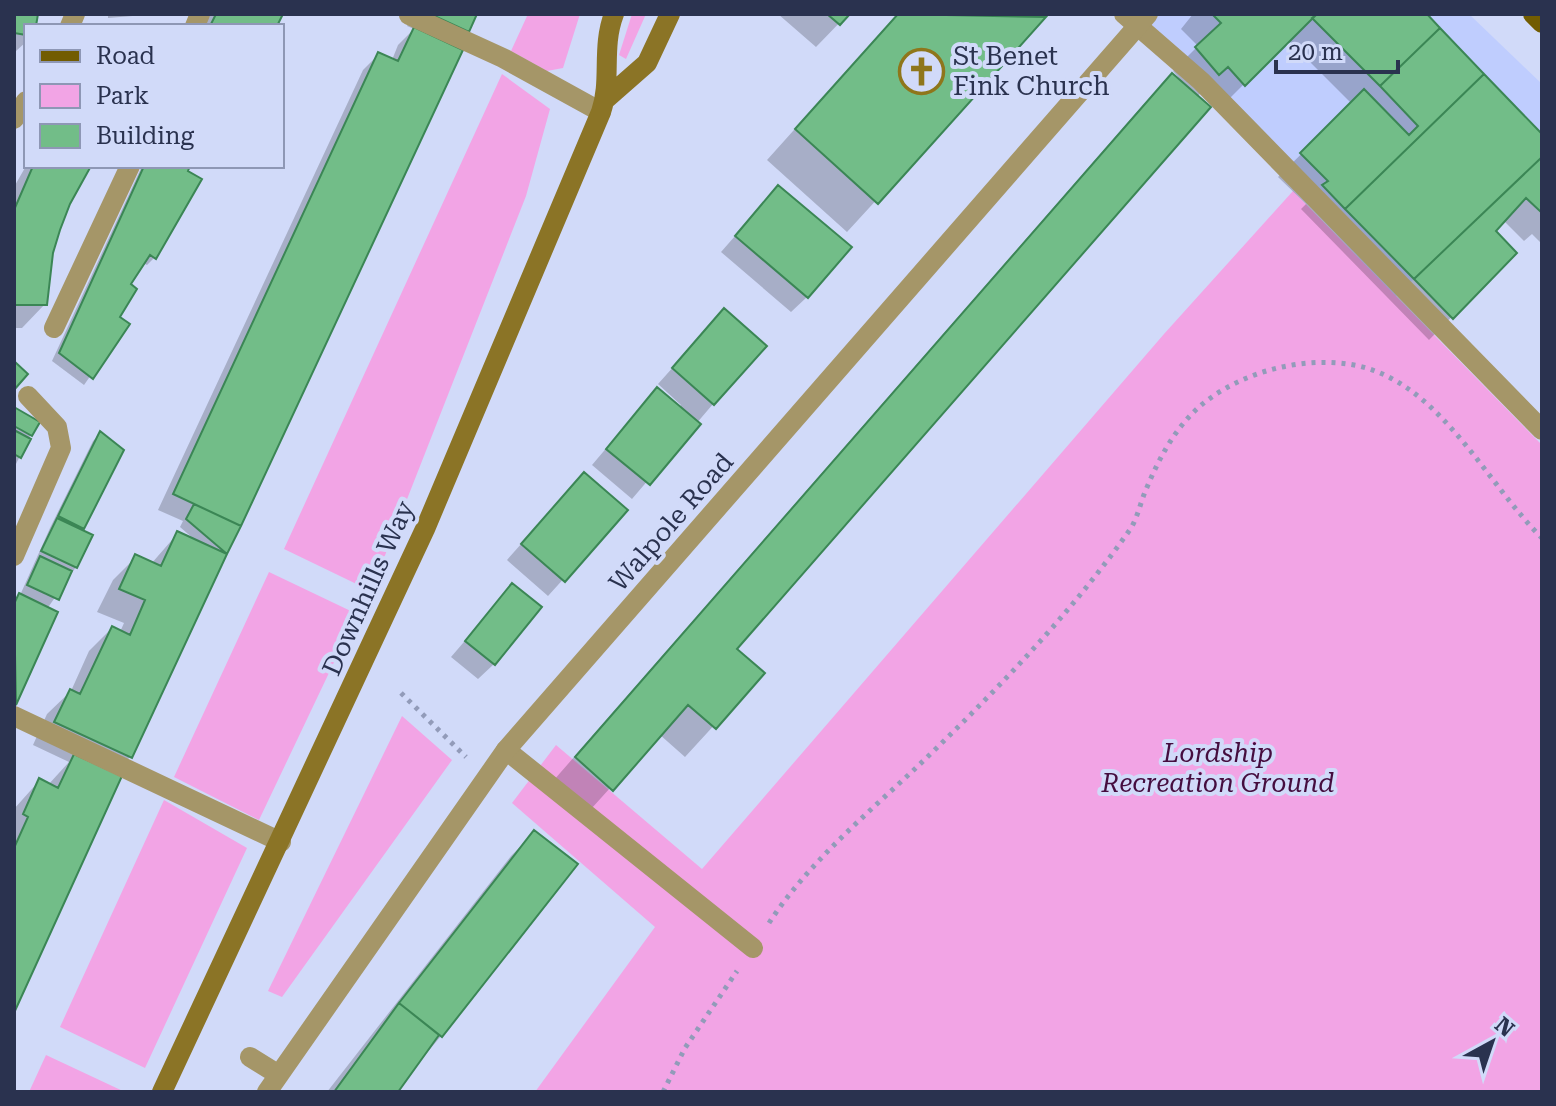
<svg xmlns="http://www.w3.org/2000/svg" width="1556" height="1106" font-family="'Roboto Serif',serif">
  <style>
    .built { fill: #bfcdfe }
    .green { fill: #f2a4e5 }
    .shadow { fill: #0003 }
    .building { fill: #72bd88; stroke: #3b8655; stroke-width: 2 }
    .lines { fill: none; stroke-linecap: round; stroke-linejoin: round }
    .path { stroke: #929bb9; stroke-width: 5; stroke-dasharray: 4 6; stroke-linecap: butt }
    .service { stroke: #a59668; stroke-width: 20 }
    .minor { stroke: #a59668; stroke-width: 20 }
    .secondary { stroke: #8b7426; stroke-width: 20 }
    .primary { stroke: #725c01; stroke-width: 20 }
    .labels { text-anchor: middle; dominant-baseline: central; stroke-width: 8; stroke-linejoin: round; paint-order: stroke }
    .poi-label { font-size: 26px; fill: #2a324f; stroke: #d1daf9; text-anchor: start }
    .street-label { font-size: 26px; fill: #2a324f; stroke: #d1daf9 }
    .park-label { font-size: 26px; font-style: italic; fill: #450d3f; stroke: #d1daf9 }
  </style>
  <rect width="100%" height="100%" fill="#d1daf9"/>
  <path class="built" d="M1131,14H1469L1542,84V157L1395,297Z"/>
  <path class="green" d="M528,14H580L563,68L547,71L511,51Z
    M632,14H646L626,59L619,55Z
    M502,74L550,109L526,196L371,591L284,549Z
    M1293,191L1542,445V1092H535L655,927L512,803L556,745L702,869L1164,334Z
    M269,572L357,614L259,820L174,777Z
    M402,716L452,760L282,997L268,991Z
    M164,800L247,848L145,1068L60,1027Z
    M46,1055L125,1092H29Z"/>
  <path class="shadow" d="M14,14H36L34,26H26V42L16,51Z
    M108,14H157L108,18Z
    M209,14H281L275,26H203Z
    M413,14H475L130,757L113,774L14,1008V809L39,781L48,785L69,762L33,745L47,714L71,691L89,651L112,628L120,632L124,623L97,612L113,580L136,557L151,564L178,533L195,540L180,527L183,521L158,510L363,70L379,54L392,60L398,45L414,29L407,26Z
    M778,14H848L816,47Z
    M898,14H1040L1044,17L847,232L767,160Z
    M1193,14H1424L1542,136V244L1532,234L1524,241L1503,220L1493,231L1514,253L1429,340L1301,209L1306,204L1278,177L1352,104L1288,40L1221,107L1204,89L735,649L762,673L685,757L659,734L582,819L547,788L1143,105L1172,76L1181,80L1173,71L1198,46L1181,29Z
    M26,166H89L68,203L51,253L45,304L22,328H14V187Z
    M142,166H186V172L199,180L154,258L147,265L143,263L128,284L118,317L127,324L84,385L52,361Z
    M778,187L807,297L791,312L721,252Z
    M709,327L713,404L632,499L592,465L642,406L679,408L681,405L658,384Z
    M14,410L37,422L14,468Z
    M100,434L121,450L81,531L76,567L47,609L56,612L14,703V601L21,593L50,528L93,441Z
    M569,490L625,511L548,596L507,560Z
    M512,586L494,664L478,679L451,657Z
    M534,833L441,1036L394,1092H327L511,856Z"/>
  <path class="building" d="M14,14H38L36,26H26V35L14,33Z
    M216,14H283L277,26H210Z
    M430,14H477L469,32Z
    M827,14H850L840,25Z
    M898,14L1046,17L878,204L795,129Z
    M1212,14H1317L1245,86L1228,67L1219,75L1195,47L1221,23Z
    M1317,14H1427L1440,28L1380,86L1312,18Z
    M414,27L463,50L241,526L173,494L378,52L398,61Z
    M1440,28L1484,74L1345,209L1322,185L1328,181L1300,153L1364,89L1409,135L1418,126L1380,86Z
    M1172,73L1211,107L737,649L765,673L716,729L688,705L613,791L575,757Z
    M1484,74L1542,134V157L1414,279L1345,209Z
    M1542,157V213L1526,198L1496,231L1517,253L1453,319L1414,279Z
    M33,166H91L70,204L60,230L53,253L47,305H14V210Z
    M144,166H190L188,171L202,179L156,259L150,255L131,284L137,289L120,317L130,324L93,379L59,353Z
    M778,185L852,247L808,298L735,236Z
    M724,308L767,346L714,405L672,368Z
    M14,361L28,374L14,390Z
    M657,387L701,424L650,485L606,449Z
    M14,407L40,422L32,436L14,426Z
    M14,430L31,439L21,458L14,454Z
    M100,431L124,450L84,529L58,516Z
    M584,472L628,510L565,582L521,544Z
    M194,504L241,526L227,554L186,519Z
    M57,518L93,535L77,568L41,551Z
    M177,531L227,554L132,758L54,722L70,689L80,694L112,626L130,635L145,600L119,589L135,554L161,566Z
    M40,556L72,571L59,600L27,585Z
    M512,583L542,607L495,665L465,641Z
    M19,593L58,612L16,705L14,604Z
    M74,754L122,776L14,1013V848L28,817L23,814L39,778L58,788Z
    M534,830L578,864L442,1037L399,1003Z
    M399,1003L439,1035L398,1092H334Z"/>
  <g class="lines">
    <path class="path" d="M401,693L466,757
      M769,923C808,863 867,814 919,765C995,692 1068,617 1129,531C1137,520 1140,504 1145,492C1159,458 1176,425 1205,402C1245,371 1303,356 1354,365C1439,381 1486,483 1542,538
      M663,1092L685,1048L737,971"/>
    <path class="service" d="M1124,14L1201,81L1542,430
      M409,15L503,58L601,112
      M70,26L75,14
      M14,119L26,101
      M14,556L61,448L57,427L28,396
      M14,716L281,842
      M506,750L753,948"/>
    <path class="minor" d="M195,26L200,14
      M54,328L130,166
      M250,1057L279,1075
      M267,1092L506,750L1148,14"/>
    <path class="secondary" d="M606,99L647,63L670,14
      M162,1092L425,529L601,112C612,80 601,48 614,14"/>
    <path class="primary" d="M1533,14L1542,23"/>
  </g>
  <defs>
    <symbol id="church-ring" viewBox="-11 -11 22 22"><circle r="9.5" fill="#d1daf9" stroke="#8f761b" stroke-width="1.5"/><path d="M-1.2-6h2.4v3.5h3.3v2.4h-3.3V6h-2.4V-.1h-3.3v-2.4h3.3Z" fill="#8f761b"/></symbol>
  </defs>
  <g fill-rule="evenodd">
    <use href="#church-ring" x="896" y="46" width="51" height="51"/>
  </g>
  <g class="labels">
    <g class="poi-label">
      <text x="953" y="56">St Benet<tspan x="953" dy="30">Fink Church</tspan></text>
    </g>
    <g class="street-label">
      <text transform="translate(671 522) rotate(-49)">Walpole Road</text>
      <text transform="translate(368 588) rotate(-66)">Downhills Way</text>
    </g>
    <g class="park-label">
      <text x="1218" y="753">Lordship<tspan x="1218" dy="30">Recreation Ground</tspan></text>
    </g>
  </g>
  <rect width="1556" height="1106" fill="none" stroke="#2a324f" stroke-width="32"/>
  <rect x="24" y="24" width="260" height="144" fill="#d1daf9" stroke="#8e97b5" stroke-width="2"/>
  <rect x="40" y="50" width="40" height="12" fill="#725c01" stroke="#8e97b5" stroke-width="2"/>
  <text x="96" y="64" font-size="24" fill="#2a324f">Road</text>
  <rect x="40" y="84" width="40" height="24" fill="#f2a4e5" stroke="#8e97b5" stroke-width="2"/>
  <text x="96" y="104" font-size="24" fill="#2a324f">Park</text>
  <rect x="40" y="124" width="40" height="24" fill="#72bd88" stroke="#8e97b5" stroke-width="2"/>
  <text x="96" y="144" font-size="24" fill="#2a324f">Building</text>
  <g transform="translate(1492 1042) rotate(40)" stroke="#d1daf9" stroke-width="6" paint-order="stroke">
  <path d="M0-6L14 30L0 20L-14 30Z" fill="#2a324f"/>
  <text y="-12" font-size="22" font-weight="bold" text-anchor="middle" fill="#2a324f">N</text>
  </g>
  <path d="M1276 60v12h122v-12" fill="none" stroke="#2a324f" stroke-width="4"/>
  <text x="1288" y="60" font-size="24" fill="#2a324f" stroke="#d1daf9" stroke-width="6" paint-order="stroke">20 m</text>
</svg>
